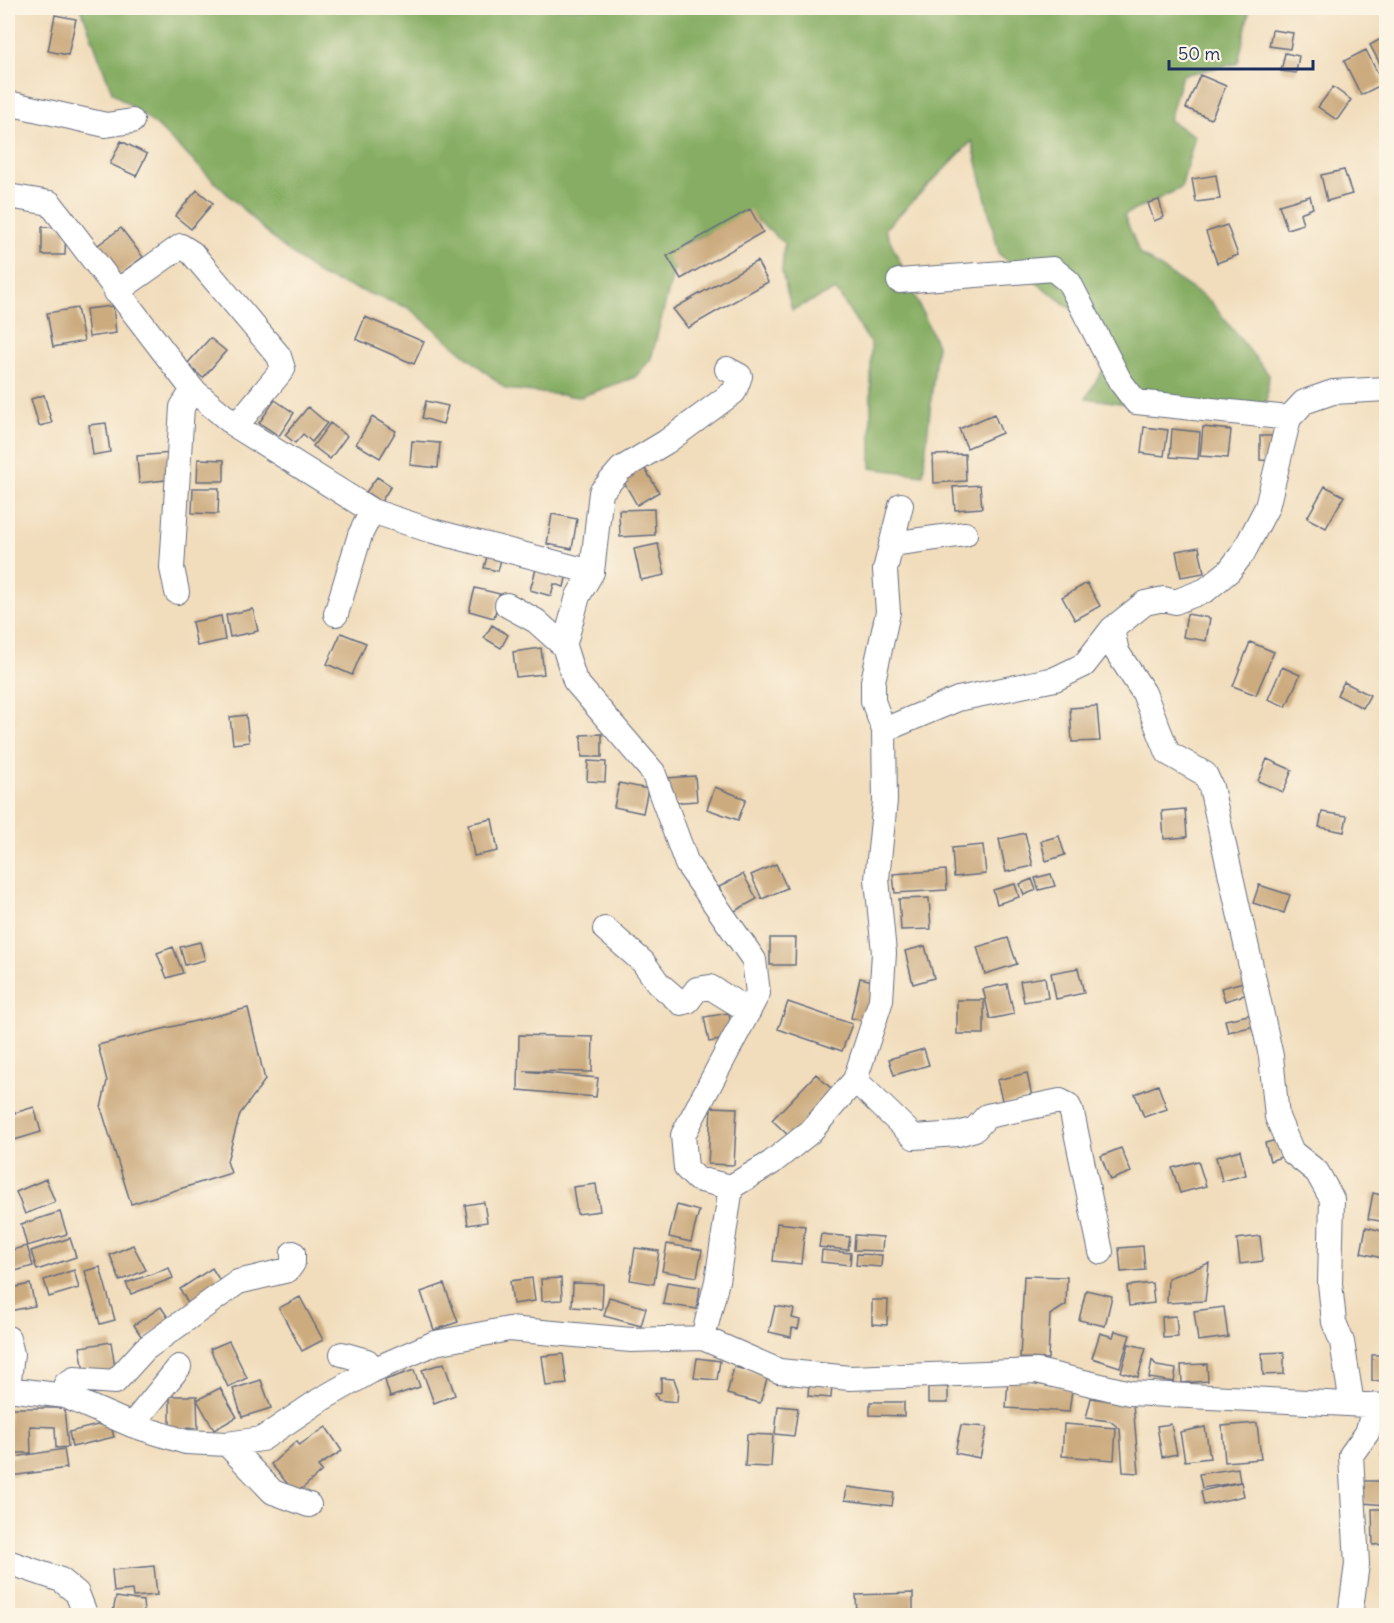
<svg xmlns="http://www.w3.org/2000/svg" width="1394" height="1623" font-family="Delius,sans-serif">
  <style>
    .forest { fill: #86ad63; stroke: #506e60; stroke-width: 1.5 }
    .building { fill: #ccab7f }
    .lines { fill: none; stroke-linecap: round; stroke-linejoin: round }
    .minor-casing { stroke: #666c7f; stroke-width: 26 }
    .minor { stroke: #fff; stroke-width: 24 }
  </style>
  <rect width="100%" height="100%" fill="#fcf5e5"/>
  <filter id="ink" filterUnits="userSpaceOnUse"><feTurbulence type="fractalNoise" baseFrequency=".0167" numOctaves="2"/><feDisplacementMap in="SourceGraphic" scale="12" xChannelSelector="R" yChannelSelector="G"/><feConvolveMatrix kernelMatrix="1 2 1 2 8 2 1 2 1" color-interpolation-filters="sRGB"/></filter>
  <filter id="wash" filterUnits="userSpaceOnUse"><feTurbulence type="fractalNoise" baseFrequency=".008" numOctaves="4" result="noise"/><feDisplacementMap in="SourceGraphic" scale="24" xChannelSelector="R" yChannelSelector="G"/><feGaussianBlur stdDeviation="1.35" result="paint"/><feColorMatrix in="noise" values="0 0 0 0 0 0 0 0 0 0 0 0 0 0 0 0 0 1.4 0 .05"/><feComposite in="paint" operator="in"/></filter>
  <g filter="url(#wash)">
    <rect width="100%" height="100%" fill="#f1ddbc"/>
    <path class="forest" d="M81,8H1250L1238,63L1182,75L1169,120L1195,136L1181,188L1124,215L1140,254L1210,301L1269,375L1264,425L1086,398L1108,362L1083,318L999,254L972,141L885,229L937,345L923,475L871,468V344L836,290L792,310L782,273L784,243L750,214L680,246L651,359L635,377L580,397L506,389L409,308L321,276L278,243L157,126L112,92Z"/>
    <g id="blocks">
      <path class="building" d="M55,15L76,19L68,55L48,51Z
        M1272,30L1293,33L1290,49L1269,46Z
        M1386,36V72L1385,73L1370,45Z
        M1366,50L1383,84L1361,95L1344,61Z
        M1285,53L1299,56L1296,73L1281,71Z
        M1200,75L1226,86L1211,119L1186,108Z
        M1333,87L1351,100L1337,120L1318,107Z
        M121,141L147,154L136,176L110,164Z
        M1344,170L1352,194L1327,201L1321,175Z
        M1216,175L1220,199L1196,202L1192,179Z
        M197,190L213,203L191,229L175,216Z
        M1310,196L1313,208L1300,213L1303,224L1287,229L1279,205Z
        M1159,200L1164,217L1154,221L1148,203Z
        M750,209L763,232L681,279L667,256Z
        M1227,225L1238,255L1217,263L1206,232Z
        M42,227L66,228L65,255H42Z
        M121,228L143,257L116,277L94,248Z
        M757,261L768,282L688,328L673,309Z
        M113,306L116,333L89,337L86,309Z
        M77,308L84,341L53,347L47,313Z
        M365,317L424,342L414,364L356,339Z
        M210,338L226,351L203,378L187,364Z
        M44,395L52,423L39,426L31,399Z
        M275,400L294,413L279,436L259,423Z
        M426,401L448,406L443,424L422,418Z
        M308,407L327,423L312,442L303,434L295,443L285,435Z
        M994,414L1002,433L967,448L959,429Z
        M372,417L396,431L380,458L356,444Z
        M106,423L110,452L93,455L89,425Z
        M330,423L347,436L330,459L313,446Z
        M1144,427L1168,430L1164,456L1141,453Z
        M1203,427L1231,430L1228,458L1200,456Z
        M1172,429L1200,432L1198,459L1170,457Z
        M1260,436H1273L1272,461L1260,460Z
        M412,441L440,443L438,468L410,465Z
        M172,453L174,479L139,483L137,456Z
        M965,454L966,481L934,483L933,455Z
        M198,459L224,460V481H197Z
        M642,464L659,492L637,505L621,477Z
        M377,477L391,486L381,502L366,492Z
        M980,485L982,508L955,510L953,487Z
        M1325,486L1344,496L1326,528L1307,518Z
        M193,488H219L218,514L192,513Z
        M654,509L655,535L620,537L619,510Z
        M552,514L577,519L572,549L547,544Z
        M658,544L665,575L641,580L634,549Z
        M1199,547L1204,573L1181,577L1176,551Z
        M489,549L503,552L498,571L484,568Z
        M538,562L568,570L564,587L554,584L551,596L530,590Z
        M1087,583L1100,606L1075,620L1062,597Z
        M475,588L500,594L494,618L469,611Z
        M253,609L258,631L230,637L226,615Z
        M1187,614L1210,618L1206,641L1183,637Z
        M221,616L225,640L197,646L192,622Z
        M492,625L508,635L501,648L484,638Z
        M341,633L366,643L352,675L327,664Z
        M1250,642L1274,652L1256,695L1233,686Z
        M541,648L544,674L516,677L513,652Z
        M1282,667L1300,675L1286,707L1268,699Z
        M1344,682L1370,695L1363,708L1337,695Z
        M1097,706L1100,741L1072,742L1070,708Z
        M246,715L249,742L233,744L230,717Z
        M602,734V757H582L581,735Z
        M1267,759L1292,770L1283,792L1258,781Z
        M588,761L606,762L605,782L587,781Z
        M695,776L697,801L669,803L667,778Z
        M619,783L648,789L643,813L614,807Z
        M715,787L746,799L738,820L707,809Z
        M1185,809L1187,837L1164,839L1162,811Z
        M1322,812L1347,816L1344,832L1319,827Z
        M492,819L498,851L474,856L468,824Z
        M1025,833L1033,866L1006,872L999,839Z
        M1059,836L1065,855L1046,861L1041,841Z
        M983,845L986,874L954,877L952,848Z
        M776,864L787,888L762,899L751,875Z
        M946,870L947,890L895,893L893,874Z
        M743,874L757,899L733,912L719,887Z
        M1051,874L1055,886L1039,890L1035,878Z
        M1032,879L1036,890L1024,895L1020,884Z
        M1015,884L1019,897L997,904L993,890Z
        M1259,885L1290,895L1284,913L1253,903Z
        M929,898L931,929L901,930L899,899Z
        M770,938H796L795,965H770Z
        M1008,938L1017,964L985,974L977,947Z
        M200,942L205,960L185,965L180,947Z
        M925,946L934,978L913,984L905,951Z
        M173,947L183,973L167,978L157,953Z
        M1078,968L1084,993L1056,999L1051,973Z
        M1045,977L1048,998L1024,1002L1020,981Z
        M860,978L878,982L869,1022L851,1018Z
        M1251,980L1254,992L1225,1001L1221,988Z
        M1007,984L1014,1014L990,1019L983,989Z
        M957,1000H984V1034H957Z
        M788,1002L852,1024L842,1051L778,1029Z
        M248,1008L265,1080L240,1114L227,1161L231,1173L131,1204L101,1108L107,1081L98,1045Z
        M729,1013L733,1038L709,1042L704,1017Z
        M1258,1013L1260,1025L1228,1032L1225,1020Z
        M519,1035L593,1037L592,1072L524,1071L598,1078L596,1097L518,1090Z
        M924,1049L929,1065L894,1075L889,1059Z
        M1027,1073L1032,1097L1003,1104L997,1080Z
        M816,1074L836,1093L792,1139L772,1120Z
        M1158,1085L1167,1109L1144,1117L1135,1094Z
        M34,1107L41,1132L11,1141L8,1115Z
        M711,1107L737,1108L734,1165L708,1164Z
        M1277,1140L1281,1157L1270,1161L1265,1143Z
        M1121,1148L1131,1172L1110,1180L1101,1156Z
        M1240,1150L1246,1175L1222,1181L1216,1157Z
        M1198,1161L1206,1186L1180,1193L1172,1168Z
        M46,1179L55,1202L25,1214L16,1192Z
        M596,1184L600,1211L577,1214L573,1187Z
        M1373,1193L1386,1196V1222L1368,1219Z
        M484,1202L487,1222L468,1225L465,1205Z
        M677,1205L699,1211L691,1242L669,1237Z
        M60,1212L67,1234L27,1246L33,1266L8,1273V1251L27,1246L21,1224Z
        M777,1223L805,1226L801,1264L773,1261Z
        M1366,1227L1386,1232V1259L1361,1253Z
        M821,1234L850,1237L848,1250L819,1247Z
        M855,1235L883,1237L882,1251L854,1250Z
        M1260,1236L1263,1261L1240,1264L1237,1239Z
        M70,1238L76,1257L37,1270L31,1251Z
        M667,1244L702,1250L697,1277L662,1271Z
        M133,1245L146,1270L120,1281L110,1255Z
        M1143,1246L1145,1270L1121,1272L1119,1248Z
        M635,1248L659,1251L654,1284L630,1280Z
        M822,1250L851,1253L850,1265L821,1262Z
        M857,1254L882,1255L881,1267L856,1265Z
        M1209,1263L1205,1301L1167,1303L1168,1278Z
        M100,1267L115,1320L100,1324L85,1271Z
        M169,1268L173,1278L131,1294L126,1283Z
        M212,1268L222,1284L189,1305L180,1289Z
        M74,1270L79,1288L49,1297L44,1280Z
        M1024,1276L1067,1277L1066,1305L1050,1315L1048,1359L1020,1358Z
        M532,1278L535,1301L513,1304L510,1281Z
        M561,1278L562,1300L542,1301L541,1279Z
        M667,1282L700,1287L697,1309L663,1304Z
        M573,1283L603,1284L602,1309L572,1307Z
        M1152,1283L1154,1303L1129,1306L1127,1286Z
        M30,1284L35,1306L9,1311L8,1289Z
        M444,1284L458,1322L434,1330L421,1292Z
        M1086,1290L1112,1296L1105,1326L1079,1320Z
        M300,1297L323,1340L302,1351L279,1308Z
        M609,1297L646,1308L641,1326L604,1316Z
        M872,1300H888L887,1325L872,1324Z
        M775,1306L794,1309L792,1318L800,1320L798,1329L792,1328L791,1337L769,1332Z
        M161,1307L171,1322L143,1339L134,1325Z
        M1224,1307L1228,1337L1198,1341L1194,1311Z
        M1176,1316L1178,1337L1163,1338L1162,1317Z
        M1115,1331L1130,1335L1120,1367L1092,1358L1100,1333L1113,1337Z
        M229,1341L247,1378L228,1387L210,1349Z
        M111,1342L116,1374L85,1378L80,1347Z
        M1129,1344L1146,1348L1138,1377L1121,1372Z
        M1284,1352V1374L1263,1375L1262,1353Z
        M563,1354L567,1384L546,1386L542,1356Z
        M1372,1355H1386V1380L1372,1381Z
        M697,1358L720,1361L717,1380L694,1378Z
        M1152,1360L1157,1366L1176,1369L1174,1382L1149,1378Z
        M444,1363L455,1395L434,1403L422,1370Z
        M1207,1364L1208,1381L1182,1383L1181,1365Z
        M734,1367L768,1376L760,1403L727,1394Z
        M414,1370L420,1387L390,1397L385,1380Z
        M661,1378L674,1379L678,1390L677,1402L658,1400L655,1394L661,1392Z
        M1008,1379L1072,1390L1069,1412L1006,1408Z
        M261,1380L271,1408L242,1417L233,1389Z
        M809,1382L832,1384L831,1398L808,1396Z
        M928,1386L948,1387V1403H928Z
        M220,1388L237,1417L214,1430L197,1400L198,1428L170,1429V1396H197V1400Z
        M1091,1398L1133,1404L1139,1473L1123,1472L1120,1429L1110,1421L1086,1418Z
        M870,1402H904V1416L870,1415Z
        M778,1406L798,1408L794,1436L775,1434Z
        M8,1408H64L68,1447L56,1448L55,1427L30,1426L31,1453H10Z
        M110,1422L114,1437L72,1447L69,1432Z
        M1257,1423L1261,1459L1225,1462L1222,1426Z
        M1064,1424L1116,1428L1114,1460L1062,1456Z
        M1171,1424L1177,1454L1162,1457L1157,1426Z
        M961,1425L987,1427L980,1458L955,1453Z
        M326,1427L342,1451L318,1466L322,1471L296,1494L271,1464L297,1441L299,1445Z
        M1205,1427L1210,1458L1185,1461L1180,1432Z
        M1385,1431H1386V1457L1381,1456Z
        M747,1434L773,1435L771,1467L745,1466Z
        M64,1449L67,1468L11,1476L8,1458Z
        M1238,1468L1240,1482L1202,1488L1199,1474Z
        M1361,1481H1386V1505L1363,1503Z
        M1241,1482L1244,1496L1204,1505L1201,1491Z
        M847,1487L894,1493L892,1506L845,1500Z
        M1372,1509H1386V1544L1373,1545Z
        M154,1566L157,1595L133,1597L132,1590L114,1592L112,1570Z
        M913,1593V1612L893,1613V1616H857L856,1595Z
        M116,1597L143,1601L144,1613L112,1616Z"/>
    </g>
  </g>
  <g filter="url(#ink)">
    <use href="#blocks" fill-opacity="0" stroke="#666c7f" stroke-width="1.5"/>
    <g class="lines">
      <defs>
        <path id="minor" d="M8,103L106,125L132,121
          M8,196L50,203L193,390L236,426L372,511L429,530L592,572
          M899,281L1053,269L1069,282L1120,381L1136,402L1289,418
          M116,292L181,246L192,253L279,356L283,369L236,426
          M901,505L885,570L888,612L873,681V701L884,730L885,801L877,879L884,953L881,1000L855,1080L914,1137L958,1134L975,1129L987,1116L1060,1101L1068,1105L1072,1113L1101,1252
          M891,544L965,534
          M177,592L172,568L182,407L193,390
          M507,605L536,621L564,646
          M336,614L360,535L372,511
          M884,730L958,699L1055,679L1084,665L1112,629
          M605,929L643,962L658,983L681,1003L688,1001L697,989L710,987L749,1011
          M731,1187L771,1163L810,1132L855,1080
          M8,1338L12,1354L8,1389
          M703,1338L717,1281L731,1187L697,1179L686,1168L683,1135L758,993L754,960L687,864L653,772L575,681L564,646L578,596L592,572L601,492L621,469L666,442L734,392L740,376L727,369
          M342,1354L367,1361L373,1370
          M8,1389L65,1396L132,1425L186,1442L227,1444L262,1439L320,1400L373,1370L435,1343L509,1329L631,1340L703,1338L779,1371L850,1378L1037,1371L1130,1393L1386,1406
          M65,1396L66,1384L74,1379L115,1382L145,1349L238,1282L288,1270L293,1263V1253
          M1352,1404L1342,1342L1334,1322L1330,1283L1332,1199L1317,1172L1292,1152L1277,1117L1271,1056L1211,787L1205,774L1168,753L1144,693L1117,652L1112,629L1145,603L1164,599L1175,602L1206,590L1229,571L1243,553L1267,507L1289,418L1304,402L1333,392L1386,389
          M132,1425L179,1367
          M227,1444L273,1492L309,1505
          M8,1562L61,1580L77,1593L86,1616
          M1350,1616L1357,1564L1351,1455L1367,1433L1375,1406"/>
      </defs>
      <use href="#minor" class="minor-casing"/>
      <use href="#minor" class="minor"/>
    </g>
  </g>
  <rect width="1394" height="1623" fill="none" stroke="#fcf5e5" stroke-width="30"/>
  <path d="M1169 60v9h144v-9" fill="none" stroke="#1b2f5e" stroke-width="3"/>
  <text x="1178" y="60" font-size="18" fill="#1b2f5e" stroke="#fcf5e5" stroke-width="4.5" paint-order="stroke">50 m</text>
</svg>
